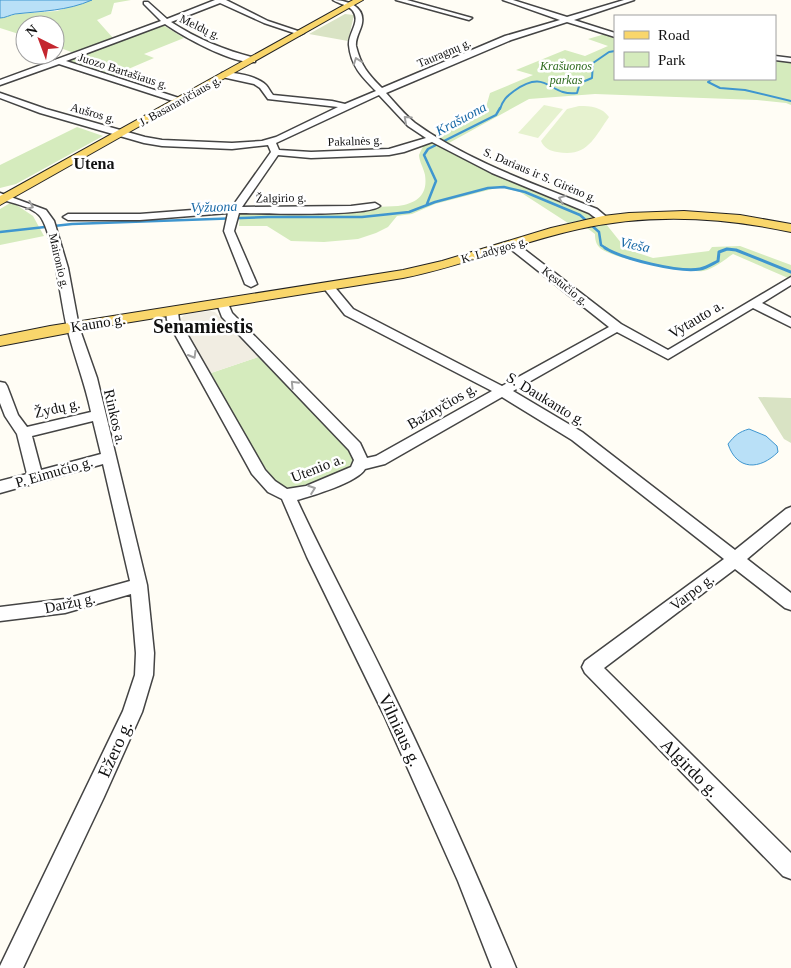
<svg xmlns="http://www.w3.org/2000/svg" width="791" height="968" font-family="'Times New Roman',serif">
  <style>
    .green { fill: #d5ebbd }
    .cemetery { fill: #d9e3c4 }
    .pitch { fill: #e6f2cf }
    .plaza { fill: #f1ede2 }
    .water { fill: #b9e0f7; stroke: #3f96cf }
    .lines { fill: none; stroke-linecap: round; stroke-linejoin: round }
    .stream-far2 { stroke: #3f96cf; stroke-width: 2 }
    .stream-far1 { stroke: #3f96cf; stroke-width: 2.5 }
    .stream { stroke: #3f96cf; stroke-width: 3 }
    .minor-casing { stroke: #444; stroke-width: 3 }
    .major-casing { stroke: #222; stroke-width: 2 }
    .minor { fill: #fff; fill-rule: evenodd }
    .major { fill: #f9d66b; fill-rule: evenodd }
    .oneway { stroke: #a0a0a0 }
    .labels { text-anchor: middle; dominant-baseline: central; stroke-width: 5; stroke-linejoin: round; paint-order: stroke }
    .far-street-label { font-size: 12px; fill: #111; stroke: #fff }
    .far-park-label { font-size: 12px; font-style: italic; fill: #2f6b1f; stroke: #fff }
    .far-water-label { font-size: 14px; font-style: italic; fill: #1768a6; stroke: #fff }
    .street-label { font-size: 15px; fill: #111; stroke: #fff }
    .far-district-label { font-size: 16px; font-weight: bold; fill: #111; stroke: #fff }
    .near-street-label { font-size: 18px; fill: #111; stroke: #fff }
    .district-label { font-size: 20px; font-weight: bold; fill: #111; stroke: #fff }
  </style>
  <rect width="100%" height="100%" fill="#fffdf5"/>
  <path class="green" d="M92,0H131L114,3L111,14L97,20L113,38L74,53L55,46V25H25V36L0,28V18L17,14L57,11Z
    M163,25L184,38L144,54L154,58L112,76L67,61Z
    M605,34L615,36V79H775V61L791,63V105L786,103L757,100L595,94L529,99L447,144L433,136L486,107L490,93L533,75L516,70L565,50L585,56L608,46L588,39Z
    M77,127L103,136L16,184L0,188V165Z
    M433,141L583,209L593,218L568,223L520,192L500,187L435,204L412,214L397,216L388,227L376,233L358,239L324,242L291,241L267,226H239L240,213L398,206C417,203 428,195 425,175C424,169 419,161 419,155C420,152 423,147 424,144Z
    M12,202L33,216L44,236L0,245V209Z
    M606,224L626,249L653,258L709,251L712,247L740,246L791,265V277L788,278L733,254C724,260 714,269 703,271C686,273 613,259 600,248C596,244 595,240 595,234L587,228Z
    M258,357L352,452L355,461C344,472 332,475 318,481C308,485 297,490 285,487C266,482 223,394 211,373Z"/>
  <path class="cemetery" d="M345,14L354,15L348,41L309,34Z
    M758,397L791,398V443L784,439Z"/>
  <path class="pitch" d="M544,105L563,109L538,138L518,133Z
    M579,106C591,106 602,107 609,117C594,138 587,158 557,152C550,151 544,148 541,141L567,109Z"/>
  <path class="plaza" d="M210,311L215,312L258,357L211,373L178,323L179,320L185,314Z"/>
  <path class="water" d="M0,0H92C67,11 42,11 15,14C10,15 5,18 0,18Z
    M749,429L766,436L777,446L778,452C760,470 737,471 728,444C735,435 739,432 749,429Z"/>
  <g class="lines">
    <path class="stream-far2" d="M712,79L708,82L720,88L745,90L791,101
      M500,109C503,100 506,97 514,91C548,67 549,97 577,93L580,83L592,78L593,63L609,52L615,51"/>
    <path class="stream-far1" d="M427,204L436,181L424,155L428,149L496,115L500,108
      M0,232L72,224L268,217H362L409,212L435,202L488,188L504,187L525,192L580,215L599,232L601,245L607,249"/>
    <path class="stream" d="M605,248C623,259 680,273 700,269C706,268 712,264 718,261L719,252L727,249L736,250L791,272"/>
    <defs>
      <path id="minor" d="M215,0H226L268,21L304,33L300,35L264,23L220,3L171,22C197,39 224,50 255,58V62C232,64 184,37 165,24L66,61L182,99L183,101L179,103L59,64L0,85V80L161,21L144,4V2H148L167,19Z
        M333,0C346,0 365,6 362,23C361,30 355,38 356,46C361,66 368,74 382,88L505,36L560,20L503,0H513L567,17L624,0H634L574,20L615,33V37L567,22L511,40L386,93C395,103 405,115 415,123C467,161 537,185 597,209L610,220L609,222H601L589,213L492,173L432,142L404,152L389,155L311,158L278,155L242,207L351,206L375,203L380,206C368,217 261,213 239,213L234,231L257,284L251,287L245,284L224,231L228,213L140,220H68L63,217L68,214H140L232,207L271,152L268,145L232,149L162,146L144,143L40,113L0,98V93L46,109L145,137L162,140L232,143L262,141L276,137L338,107L268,99L260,88L254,84L222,77V73C234,72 257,76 266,85C269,88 270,92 273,95L332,101L345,104L376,91C362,77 351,66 349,45C348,33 361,22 353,11C349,5 339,4 333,0ZM379,95L408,126L426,138L389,149L311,152L279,150L276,143Z
        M396,0H407L472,18L469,20Z
        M775,56L791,58V62L775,60Z
        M0,193L46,210L54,221L68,268L79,327L97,378L147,585L154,653L153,675L142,712L104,797L23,968H0V966L123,711L135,675L136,653L131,594L65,613L0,621V607L65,599L130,581L103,464L0,493V481L27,474L17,434L5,416L0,403V382L5,383L7,386L18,415L27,427L91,412C85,383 74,356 67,327C61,305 53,229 39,215C30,206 12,203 0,199ZM93,421L101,454L41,470L32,436Z
        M512,242L516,243L621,324L668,350L791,277V285L762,303L791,318V327L753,308L668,359L617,332L513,391L582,432L735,550L786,509L791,507V522L747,559L791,593V610L785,608L735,569L604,668L791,853V879L783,876L585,673L582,667L585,661L724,559L572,440L502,397L385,464L365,469C358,482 312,496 297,500C329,569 366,636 398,704C440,791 479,879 516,968H492L458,881L384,715L307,557L282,499L268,492L252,474L167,320L166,312L172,308L178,312L179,320L265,470L275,481L287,489L306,486L351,467L354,460L349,450L222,317L217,304L219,301H227L232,313L360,443L367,458L376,456L492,391L345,315L323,287L329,284L333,285L353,309L502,386L609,327L508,247L507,245Z"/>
      <path id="major" d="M353,0H363L0,205V196Z
        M684,211L740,215L791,224V232C722,217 649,213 579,229C520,242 463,266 403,278L100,327L0,346V336L50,326L403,270L442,261L551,228L603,216L629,213Z"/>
    </defs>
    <use href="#minor" class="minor-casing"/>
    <use href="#major" class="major-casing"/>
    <use href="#minor" class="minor"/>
    <use href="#major" class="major"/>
  </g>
  <defs><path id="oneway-chevron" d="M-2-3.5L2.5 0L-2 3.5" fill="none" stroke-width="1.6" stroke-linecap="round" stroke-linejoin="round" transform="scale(1.25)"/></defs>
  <g class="oneway">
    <use href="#oneway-chevron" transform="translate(357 61) rotate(-110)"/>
    <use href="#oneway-chevron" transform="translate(407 119) rotate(-138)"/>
    <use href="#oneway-chevron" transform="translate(562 199) rotate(-158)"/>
    <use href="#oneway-chevron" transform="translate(30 206) rotate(24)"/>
    <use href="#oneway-chevron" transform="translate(193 355) rotate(60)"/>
    <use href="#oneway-chevron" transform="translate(294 384) rotate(-134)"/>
    <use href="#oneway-chevron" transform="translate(312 489) rotate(-20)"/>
  </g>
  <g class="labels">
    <g class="far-street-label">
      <text transform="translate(200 27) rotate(25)">Meldų g.</text>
      <text transform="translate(444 53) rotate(-23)">Tauragnų g.</text>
      <text transform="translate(123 71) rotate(18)">Juozo Bartašiaus g.</text>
      <text transform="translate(180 101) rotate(-29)">J. Basanavičiaus g.</text>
      <text transform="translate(93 113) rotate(16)">Aušros g.</text>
      <text transform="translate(355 141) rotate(-2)">Pakalnės g.</text>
      <text transform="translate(540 175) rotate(23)">S. Dariaus ir S. Girėno g.</text>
      <text transform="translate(281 198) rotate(-1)">Žalgirio g.</text>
      <text transform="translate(494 250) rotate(-16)">K. Ladygos g.</text>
      <text transform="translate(59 261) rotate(77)">Maironio g.</text>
      <text transform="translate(565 286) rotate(38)">Kęstučio g.</text>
    </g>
    <g class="far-park-label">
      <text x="566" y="66">Krašuonos<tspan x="566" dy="14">parkas</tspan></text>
    </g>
    <g class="far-water-label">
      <text transform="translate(461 119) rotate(-28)">Krašuona</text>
      <text transform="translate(214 207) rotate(-2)">Vyžuona</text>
      <text transform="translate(635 245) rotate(12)">Vieša</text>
    </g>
    <g class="street-label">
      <text transform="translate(696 319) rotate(-31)">Vytauto a.</text>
      <text transform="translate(98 323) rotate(-9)">Kauno g.</text>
      <text transform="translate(546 399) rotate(31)">S. Daukanto g.</text>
      <text transform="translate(442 406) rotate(-30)">Bažnyčios g.</text>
      <text transform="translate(57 408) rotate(-13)">Žydų g.</text>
      <text transform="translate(115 417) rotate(77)">Rinkos a.</text>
      <text transform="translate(317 468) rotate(-21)">Utenio a.</text>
      <text transform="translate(54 472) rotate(-16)">P. Eimučio g.</text>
      <text transform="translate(692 592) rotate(-37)">Varpo g.</text>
      <text transform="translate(70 603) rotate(-12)">Daržų g.</text>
    </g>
    <g class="far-district-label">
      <text x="94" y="163">Utena</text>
    </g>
    <g class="near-street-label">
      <text transform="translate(400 730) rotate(65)">Vilniaus g.</text>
      <text transform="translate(115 749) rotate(-66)">Ežero g.</text>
      <text transform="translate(690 768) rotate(45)">Algirdo g.</text>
    </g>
    <g class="district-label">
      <text x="203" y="326">Senamiestis</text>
    </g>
  </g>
  <rect x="614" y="15" width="162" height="65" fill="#ffffff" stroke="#a0a0a0"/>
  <rect x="624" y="31" width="25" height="8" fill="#f9d66b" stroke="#a0a0a0"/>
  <text x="658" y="40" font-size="15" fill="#111111">Road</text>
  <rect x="624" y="52" width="25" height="15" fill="#d5ebbd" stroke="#a0a0a0"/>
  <text x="658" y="65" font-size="15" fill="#111111">Park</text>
  <g transform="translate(40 40) rotate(318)"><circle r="24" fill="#ffffff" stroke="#a0a0a0"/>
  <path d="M0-4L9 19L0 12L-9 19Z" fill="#c4262e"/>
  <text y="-8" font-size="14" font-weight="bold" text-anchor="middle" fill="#111111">N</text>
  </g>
</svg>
